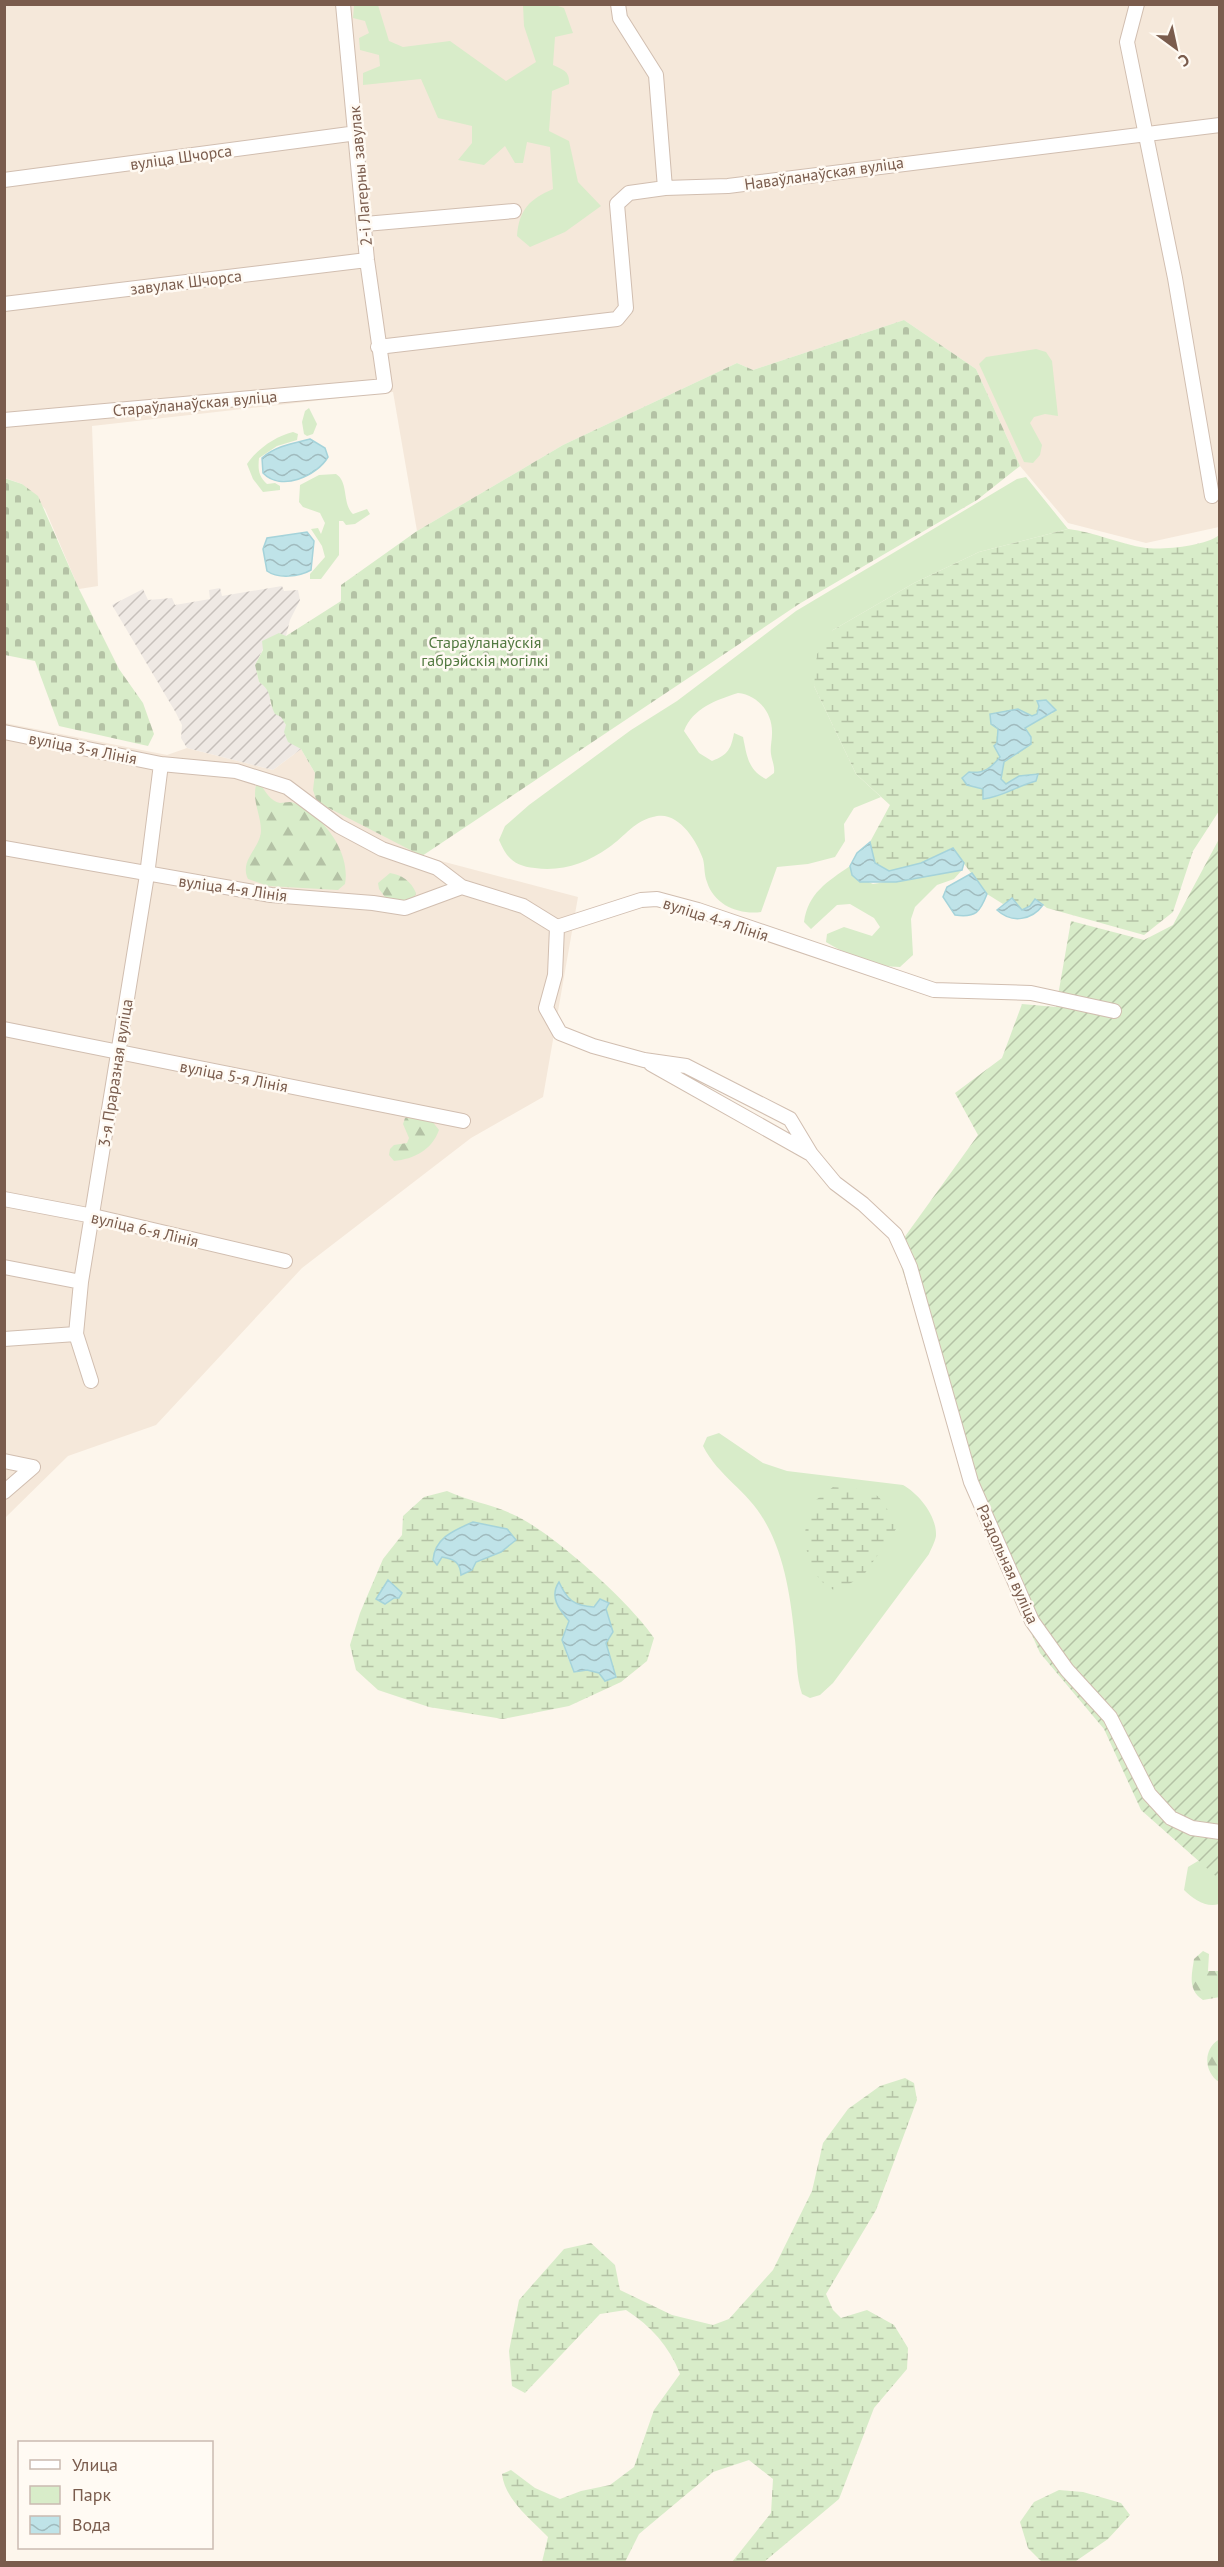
<svg xmlns="http://www.w3.org/2000/svg" width="1224" height="2567" font-family="'PT Sans',sans-serif">
  <style>
    .residential { fill: #f5e8da }
    .industrial { fill: url(#industrial-furrows) }
    .green { fill: #d8ecc9; fill-rule: evenodd }
    .forest { fill: url(#forest-firs) }
    .wetland { fill: url(#wetland-marsh); fill-rule: evenodd }
    .cemetery { fill: url(#cemetery-stones) }
    .garden { fill: url(#garden-furrows) }
    .water { fill: url(#water-waves); stroke: #a5d3da; stroke-width: 1.5 }
    .lines { fill: none; stroke-linecap: round; stroke-linejoin: round }
    .street-casing { stroke: #d1beb0; stroke-width: 16 }
    .street { stroke: #fff; stroke-width: 14 }
    .labels { text-anchor: middle; dominant-baseline: central; stroke-width: 5; stroke-linejoin: round; paint-order: stroke }
    .street-label { font-size: 16px; fill: #7a5c4d; stroke: #fffaf3 }
    .park-label { font-size: 16px; fill: #537a41; stroke: #fffaf3 }
  </style>
  <defs>
    <pattern id="industrial-furrows" width="10" height="10" patternUnits="userSpaceOnUse" patternTransform="scale(1.5)"><rect width="10" height="10" fill="#efe9e4"/><path d="M-1 1l2-2M0 10L10 0M9 11l2-2" fill="none" stroke="#c7c0bb"/></pattern>
    <pattern id="forest-firs" width="22" height="20" patternUnits="userSpaceOnUse" patternTransform="scale(1.5)"><rect width="22" height="20" fill="#d8ecc9"/><path d="M5 1l3.5 6h-7zM16 11l3.5 6h-7z" fill="#b4c2a5"/></pattern>
    <pattern id="wetland-marsh" width="20" height="14" patternUnits="userSpaceOnUse" patternTransform="scale(1.5)"><rect width="20" height="14" fill="#d8ecc9"/><path d="M1 5h8M5 5V1M11 12h8M15 12V8" fill="none" stroke="#b4c2a5"/></pattern>
    <pattern id="cemetery-stones" width="16" height="16" patternUnits="userSpaceOnUse" patternTransform="scale(1.5)"><rect width="16" height="16" fill="#d8ecc9"/><path d="M2 7V4a2 2 0 0 1 4 0v3zM10 15v-3a2 2 0 0 1 4 0v3z" fill="#b4c2a5"/></pattern>
    <pattern id="garden-furrows" width="10" height="10" patternUnits="userSpaceOnUse" patternTransform="scale(1.5)"><rect width="10" height="10" fill="#d8ecc9"/><path d="M-1 1l2-2M0 10L10 0M9 11l2-2" fill="none" stroke="#b4c2a5"/></pattern>
    <pattern id="water-waves" width="16" height="10" patternUnits="userSpaceOnUse" patternTransform="scale(1.5)"><rect width="16" height="10" fill="#bfe3e8"/><path d="M0 5q4-4 8 0t8 0" fill="none" stroke="#a0bbbe"/></pattern>
  </defs>
  <rect width="100%" height="100%" fill="#fdf6ec"/>
  <path class="residential" d="M5,5H1219V527L1146,543L1068,523L1020,466L976,369L904,320L753,370L737,363L563,445L417,531L393,392L92,426L98,586L79,589L45,509L22,484L5,478Z
    M5,723L167,755L187,748L273,770L301,749L315,773L422,856L578,897L543,1097L471,1138L302,1268L156,1425L68,1456L5,1518Z"/>
  <path class="industrial" d="M282,586L284,591L298,590L300,600L290,620L286,636L263,649L255,665L259,682L268,687L271,696L270,704L281,717L301,749L273,770L187,748L181,738L182,725L176,713L112,605L143,589L148,600L172,598L175,605L210,599L209,590L220,588L222,596Z"/>
  <path class="green" d="M354,5H378L389,41L403,47L450,41L506,81L536,62L524,26L523,5H555L564,8L573,33L555,37L553,65C563,70 570,71 569,84L552,91L549,131L569,141L578,182L601,206L565,232L530,247L517,236C519,209 530,199 553,189L550,147L527,142L523,163H515L505,146L484,165L458,160L472,143V126L438,118L421,79L363,85V73L380,66L379,55L360,50L359,38L369,33L365,21L353,18Z
    M1036,349L1046,352L1052,361L1058,416L1045,414L1034,417L1030,423L1042,445L1040,455L1033,463L1024,462L979,364L986,357Z
    M309,408L317,424L313,434L307,436L304,434L302,422L305,411Z
    M293,432L298,434L297,440L277,446L259,458C258,468 258,476 267,484L275,483L280,486V490L263,492L253,479L247,464C257,449 276,436 293,432Z
    M336,474C349,482 342,504 353,514L367,509L370,514L355,524L346,525L343,521H339V555L321,579H310V574L325,557L322,546L311,529L318,528L321,534L325,523L320,513L303,507L299,502L300,485L319,475Z
    M1026,477L1068,529L979,552L914,583L833,630L814,686L856,774L881,797L854,808L844,824L845,841L835,857L808,864L777,867L761,912C739,915 714,905 707,882C704,875 705,867 703,859C697,841 679,812 657,816C634,820 626,836 608,848C587,863 561,872 535,868C515,866 507,859 499,840L505,826L529,805L631,730L677,701L796,611L1017,479ZM738,693C758,695 773,713 772,734C772,741 770,747 771,754C772,761 775,766 774,773L766,779C748,770 747,756 743,737L734,733C731,749 728,755 712,761L699,753L684,731C693,708 716,700 738,693Z
    M850,866L852,875L873,884L962,870L954,879L937,885L915,907L911,919L913,955L900,967C877,967 845,954 826,942L827,934L844,927L872,936L880,927L874,918L850,904L837,905L811,929L804,922C808,893 827,882 850,866Z
    M719,1433L763,1463L787,1471L903,1485C919,1494 937,1516 936,1536C935,1542 931,1549 929,1554L833,1683L820,1695L810,1698L802,1694C796,1676 797,1658 795,1640C791,1600 785,1555 764,1520C748,1491 718,1476 703,1446L707,1437Z
    M1198,1861L1219,1870V1904C1206,1908 1193,1899 1184,1890L1188,1867Z"/>
  <path class="forest" d="M260,784C266,792 270,801 280,803C285,803 289,801 294,803C323,815 351,852 345,884L338,890L268,886L248,879C239,860 260,849 261,831C261,814 252,802 256,785Z
    M390,873C402,875 411,881 416,893L414,898L405,904L388,901L379,889L378,883Z
    M410,1115L432,1121L439,1130C432,1150 414,1159 394,1161L389,1155L390,1149L394,1145L407,1143L409,1138L403,1124L405,1118Z
    M1203,1951L1209,1954L1208,1971H1219L1220,1997L1203,2000C1187,1990 1192,1974 1194,1959Z
    M1218,2040H1220L1219,2082C1204,2072 1203,2050 1218,2040Z"/>
  <path class="wetland" d="M1068,529C1095,532 1119,544 1146,548C1163,550 1206,546 1219,535V811L1193,851L1173,912L1144,935L1047,908L1035,899L1030,906L1022,910L1012,899L1003,904L987,894L952,848L921,863L889,872L875,863L870,842L890,805L856,774L814,686L817,654L833,630L914,583L979,552ZM1039,706L1053,713C1047,716 1029,724 1025,728L1031,743L1004,762L1001,780L1006,784L1019,776L1036,781C1018,785 1002,797 984,799L983,789L967,785L969,772C984,774 991,768 1000,757C996,738 997,716 1018,709L1031,716L1037,714Z
    M833,1487C875,1490 880,1488 896,1529L863,1576L837,1591C815,1584 806,1558 805,1536C805,1526 810,1513 812,1503Z
    M447,1491C468,1501 491,1504 512,1514C550,1530 631,1603 654,1638L647,1661L621,1682L569,1706L503,1719L429,1707L378,1690L356,1670L350,1645L360,1613L383,1559L402,1535L403,1516L424,1497ZM501,1552L476,1562L461,1574C460,1561 453,1559 442,1557ZM558,1583C572,1607 581,1610 608,1603L606,1609L613,1632L606,1643L600,1673L587,1670L574,1672C564,1649 561,1644 569,1621L560,1607Z
    M905,2078L914,2083L917,2100L876,2210L826,2294L833,2310L841,2318L867,2310L894,2325L908,2348L907,2369L874,2408L839,2499L764,2562H732L771,2513L773,2479L749,2460L713,2472L639,2534L625,2562H542L548,2537C531,2519 505,2500 502,2474L511,2470L535,2488L560,2499L581,2491L610,2485L634,2467L654,2410L680,2374C669,2346 651,2326 626,2310L600,2314L525,2393L512,2386L509,2351L519,2300L564,2249L591,2243L615,2265L620,2290L672,2315L713,2325L729,2319L773,2270L812,2191L823,2143L848,2109L880,2086Z
    M1059,2490L1083,2492L1121,2503L1130,2515L1108,2539L1076,2561L1042,2562L1028,2548L1020,2522L1034,2502Z"/>
  <path class="cemetery" d="M904,320L976,369L1020,466L977,500L799,604L422,856L317,802L313,790L315,773L301,749L288,742L284,732L286,725L281,717L275,714C268,701 273,691 259,682L255,665L263,650L262,641L279,633L286,636L341,601V585L417,531L563,445L737,363L753,370Z
    M4,478L22,484L38,496L79,589L119,669L143,703L154,734L148,746L59,726L35,661L5,655Z"/>
  <path class="garden" d="M1219,839V1879L1141,1810L1104,1729L1040,1653L973,1503L896,1249L978,1135L955,1093L1002,1058L1022,1004L1056,1007L1071,921L1144,940L1173,925Z"/>
  <path class="water" d="M310,439L325,448L328,457C317,476 281,492 263,473L262,458C275,446 294,443 310,439Z
    M307,532L314,541L311,570C299,577 278,579 267,571L263,549L267,538Z
    M1046,700L1056,710L1025,728L1031,737V744L1004,762L1001,779L1006,784L1019,776L1038,774L1036,781C1017,786 1002,797 983,799V789L967,785L962,778L969,772C984,774 991,768 1000,757L994,746L997,743L998,729L991,724L990,714L1018,709L1032,716L1037,714L1039,706L1037,701Z
    M870,842L875,863L889,871L921,863L953,848L964,863L962,870L896,882H860L852,875L850,866L857,853Z
    M972,873L987,894C980,912 976,918 955,915L943,897L947,887Z
    M1012,898L1022,910L1030,906L1035,899L1043,905C1032,920 1012,924 997,910Z
    M473,1522L507,1529L516,1540L501,1552L476,1562L472,1570L461,1575C460,1562 454,1559 442,1557L437,1565L433,1560C435,1537 455,1530 473,1522Z
    M388,1580L402,1593L399,1598H394L385,1604L376,1599Z
    M559,1582C567,1600 574,1606 594,1607L600,1599L609,1603L606,1609L613,1632L606,1643L616,1677L605,1681L599,1673L587,1670L574,1672L562,1640L569,1621C559,1609 549,1597 559,1582Z"/>
  <g class="lines">
    <defs>
      <path id="street" d="M618,4L620,18L656,75L665,188
        M1137,4L1127,42L1175,278L1212,496
        M4,180L357,133
        M365,224L514,211
        M4,304L367,260
        M378,347L617,319L626,308L617,204L629,193L665,188L728,186L1220,125
        M4,420L385,386L367,260L343,4
        M4,732L161,764L236,771L287,787L339,826L382,849L437,868L462,887
        M4,848L271,895L373,903L405,908L462,887L523,906L557,927L641,900L657,899L698,910L934,990L1031,993L1114,1011
        M557,927L555,975L546,1008L560,1033L593,1046L644,1060L686,1066L790,1119L811,1154L835,1183L863,1204L895,1234L910,1267L971,1482L1032,1621L1067,1670L1110,1717L1149,1794L1171,1818L1192,1828L1220,1832
        M4,1029L463,1121
        M651,1064L809,1153
        M4,1199L93,1216L285,1261
        M4,1267L81,1282
        M4,1339L76,1334
        M91,1381L76,1334L81,1282L147,875L161,764
        M4,1461L33,1467
        M4,1492L33,1467"/>
    </defs>
    <use href="#street" class="street-casing"/>
    <use href="#street" class="street"/>
  </g>
  <g class="labels">
    <g class="street-label">
      <text transform="translate(181 157) rotate(-8)">вуліца Шчорса</text>
      <text transform="translate(824 173) rotate(-8)">Наваўланаўская вуліца</text>
      <text transform="translate(360 176) rotate(-95)">2-і Лагерны завулак</text>
      <text transform="translate(186 282) rotate(-7)">завулак Шчорса</text>
      <text transform="translate(195 403) rotate(-5)">Стараўланаўская вуліца</text>
      <text transform="translate(83 748) rotate(11)">вуліца 3-я Лінія</text>
      <text transform="translate(233 888) rotate(8)">вуліца 4-я Лінія</text>
      <text transform="translate(716 919) rotate(18)">вуліца 4-я Лінія</text>
      <text transform="translate(115 1073) rotate(-81)">3-я Праразная вуліца</text>
      <text transform="translate(234 1076) rotate(11)">вуліца 5-я Лінія</text>
      <text transform="translate(145 1229) rotate(13)">вуліца 6-я Лінія</text>
      <text transform="translate(1008 1564) rotate(66)">Раздольная вуліца</text>
    </g>
    <g class="park-label">
      <text x="485" y="642">Стараўланаўскія<tspan x="485" dy="18">габрэйскія могілкі</tspan></text>
    </g>
  </g>
  <rect width="1224" height="2567" fill="none" stroke="#7a5c4d" stroke-width="12"/>
  <rect x="18" y="2441" width="195" height="108" fill="#fffaf3" stroke="#cabbb1" stroke-width="1.5"/>
  <rect x="30" y="2460" width="30" height="9" fill="#ffffff" stroke="#cabbb1" stroke-width="1.5"/>
  <text x="72" y="2471" font-size="18" fill="#7a5c4d">Улица</text>
  <rect x="30" y="2486" width="30" height="18" fill="#d8ecc9" stroke="#cabbb1" stroke-width="1.5"/>
  <text x="72" y="2501" font-size="18" fill="#7a5c4d">Парк</text>
  <rect x="30" y="2516" width="30" height="18" fill="url(#water-waves)" stroke="#cabbb1" stroke-width="1.5"/>
  <text x="72" y="2531" font-size="18" fill="#7a5c4d">Вода</text>
  <g transform="translate(1176 48) rotate(147)" stroke="#fffaf3" stroke-width="4.5" paint-order="stroke">
  <path d="M0-4.5L10 22L0 15L-10 22Z" fill="#7a5c4d"/>
  <text y="-9" font-size="16" font-weight="bold" text-anchor="middle" fill="#7a5c4d">С</text>
  </g>
</svg>
